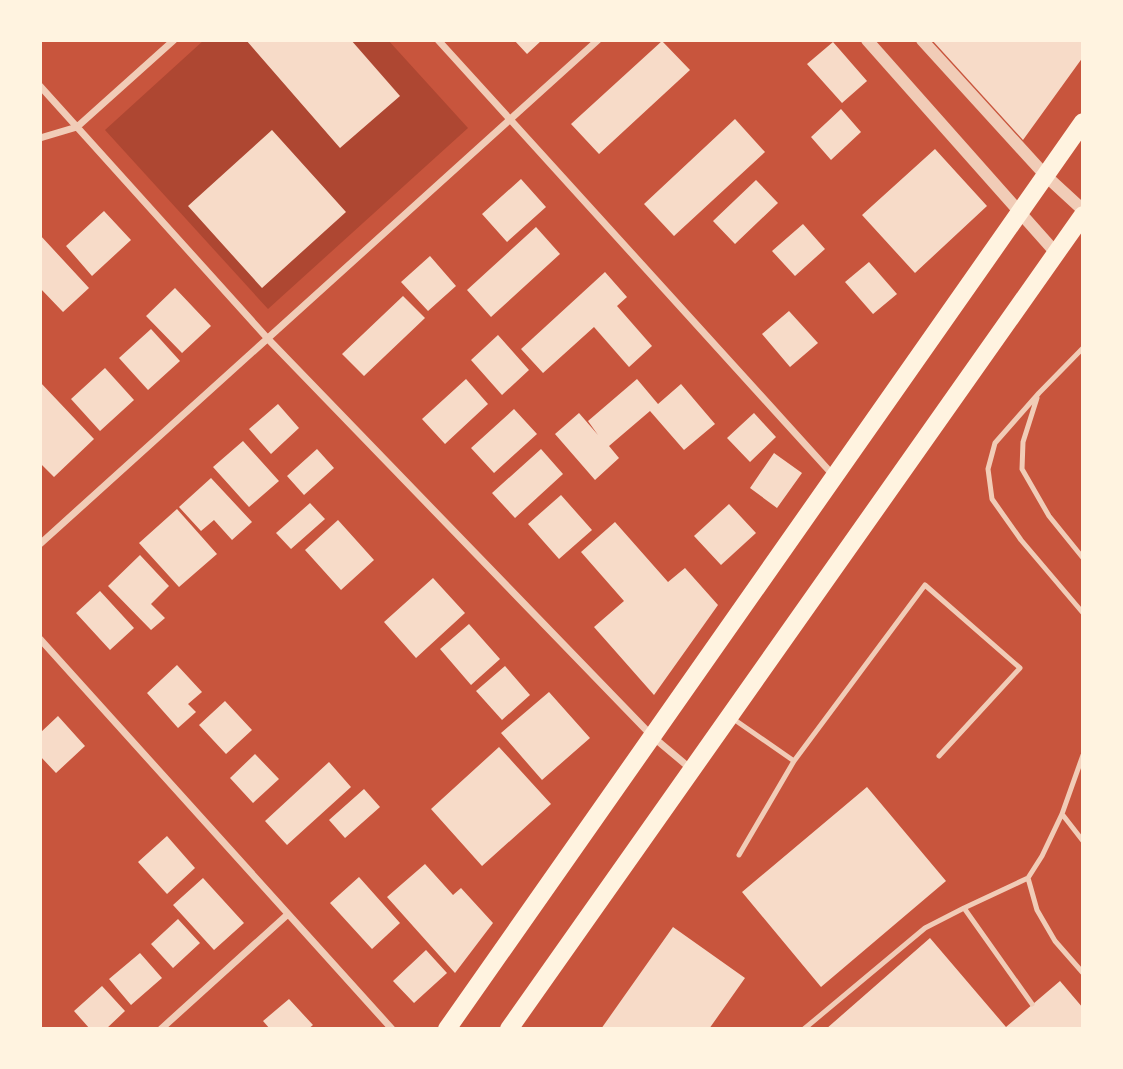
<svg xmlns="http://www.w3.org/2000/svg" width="1123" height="1069" font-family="Cabin,sans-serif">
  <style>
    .green { fill: #ae4732 }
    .building { fill: #f7dbc8 }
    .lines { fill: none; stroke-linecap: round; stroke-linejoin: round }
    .service { stroke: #f1ccb7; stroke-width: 5 }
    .minor { stroke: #f1ccb7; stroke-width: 7 }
    .tertiary { stroke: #f1ccb7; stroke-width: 12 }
    .primary { stroke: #fff3e0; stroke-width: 18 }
  </style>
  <rect width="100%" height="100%" fill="#c8553d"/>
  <path class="green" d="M204,40H388L468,128L268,309L105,130Z"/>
  <path class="building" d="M246,40H351L400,96L340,148Z
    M514,40H542L527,54Z
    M932,40H1083V57L1023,140Z
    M662,41L690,70L599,154L571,124Z
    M833,42L867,81L842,103L807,64Z
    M841,109L861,132L831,160L811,137Z
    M735,119L765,152L674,236L644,204Z
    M272,130L346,212L262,288L188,206Z
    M935,149L987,206L915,273L862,215Z
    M521,179L546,207L507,242L482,214Z
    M756,180L778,203L735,244L713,221Z
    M104,211L131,240L92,276L66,246Z
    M803,224L825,249L795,276L772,251Z
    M536,227L560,254L491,317L467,290Z
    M40,235L89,288L63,312L40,288Z
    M430,256L456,286L428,311L401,282Z
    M869,262L897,294L873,314L845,282Z
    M605,272L627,297L617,306L652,346L629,367L594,327L543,373L521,349Z
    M175,288L211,326L182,353L146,316Z
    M403,296L425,318L364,376L342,354Z
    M789,311L818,343L790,367L762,334Z
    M151,329L180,361L148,390L119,358Z
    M498,335L529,370L502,395L471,360Z
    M105,368L134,400L100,431L71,399Z
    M466,379L488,404L445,444L422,419Z
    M637,379L658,404L681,384L715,424L684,450L650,411L609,446L619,458L595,480L555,434L579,413L598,435L588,421Z
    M40,382L94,439L54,477L40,463Z
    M278,404L299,428L271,454L249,429Z
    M514,409L537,434L494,473L471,448Z
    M754,413L776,437L750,462L727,438Z
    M243,441L279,481L249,507L213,467Z
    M317,449L334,468L304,495L287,476Z
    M541,449L563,474L515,518L492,493Z
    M774,453L802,473L777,508L750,488Z
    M211,478L252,522L232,540L214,520L201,531L179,507Z
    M561,495L592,530L559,559L528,524Z
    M310,503L325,519L291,549L276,533Z
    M729,504L756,533L721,565L694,536Z
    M177,509L217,554L179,587L139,543Z
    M338,520L374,560L341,590L305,550Z
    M615,522L668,582L685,568L718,605L654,695L594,627L624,601L581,552Z
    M140,555L169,586L151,604L165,618L151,630L108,586Z
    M433,578L465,613L416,658L384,622Z
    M100,591L134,628L110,650L76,613Z
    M469,624L500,659L471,685L440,649Z
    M177,665L202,692L188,704L196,712L178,728L147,693Z
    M505,666L530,695L502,720L476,691Z
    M549,692L590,738L542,780L501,733Z
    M225,701L252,730L226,754L199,725Z
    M58,716L85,746L56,773L40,756V733Z
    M499,747L551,804L482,866L431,809Z
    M255,754L279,779L253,803L230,778Z
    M329,762L351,787L287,845L265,821Z
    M867,787L946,881L821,987L742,892Z
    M364,789L380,807L345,838L329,820Z
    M167,836L195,868L167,894L138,862Z
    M425,864L453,895L461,888L493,923L455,973L387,897Z
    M359,877L400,923L372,949L330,903Z
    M203,878L244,923L214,950L173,905Z
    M178,919L200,943L173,968L151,944Z
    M673,927L745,978L709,1029H601Z
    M930,938L1006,1027L1060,981L1083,1008V1029H826Z
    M426,950L447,973L414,1003L393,981Z
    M140,953L162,978L131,1005L109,979Z
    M102,986L125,1011L106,1029H90L74,1011Z
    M289,999L313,1025L308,1029H270L263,1021Z"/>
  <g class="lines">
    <path class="service" d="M1083,348L1039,393L995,443L988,469L992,499L1021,540L1083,613
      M1037,398L1023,442L1022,469L1049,516L1083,558
      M732,718L794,761L925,585L1020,668L939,756
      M1062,814L1083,841
      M739,855L794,761
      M1028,878L1037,910L1055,941L1083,973
      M1032,1004L964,908L1028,878L1042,856L1062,814L1083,755
      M804,1029L925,928L964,908"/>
    <path class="minor" d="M438,40L833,475
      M40,86L269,340L653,737L691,769
      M40,138L77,127L174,40
      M40,544L598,40
      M40,639L392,1029
      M161,1029L287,915"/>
    <path class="tertiary" d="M867,40L1056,253
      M922,40L1046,176L1083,210"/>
    <path class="primary" d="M447,1029L1083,122
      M509,1029L1083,215"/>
  </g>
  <rect width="1123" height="1069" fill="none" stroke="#fff3e0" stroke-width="84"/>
</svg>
